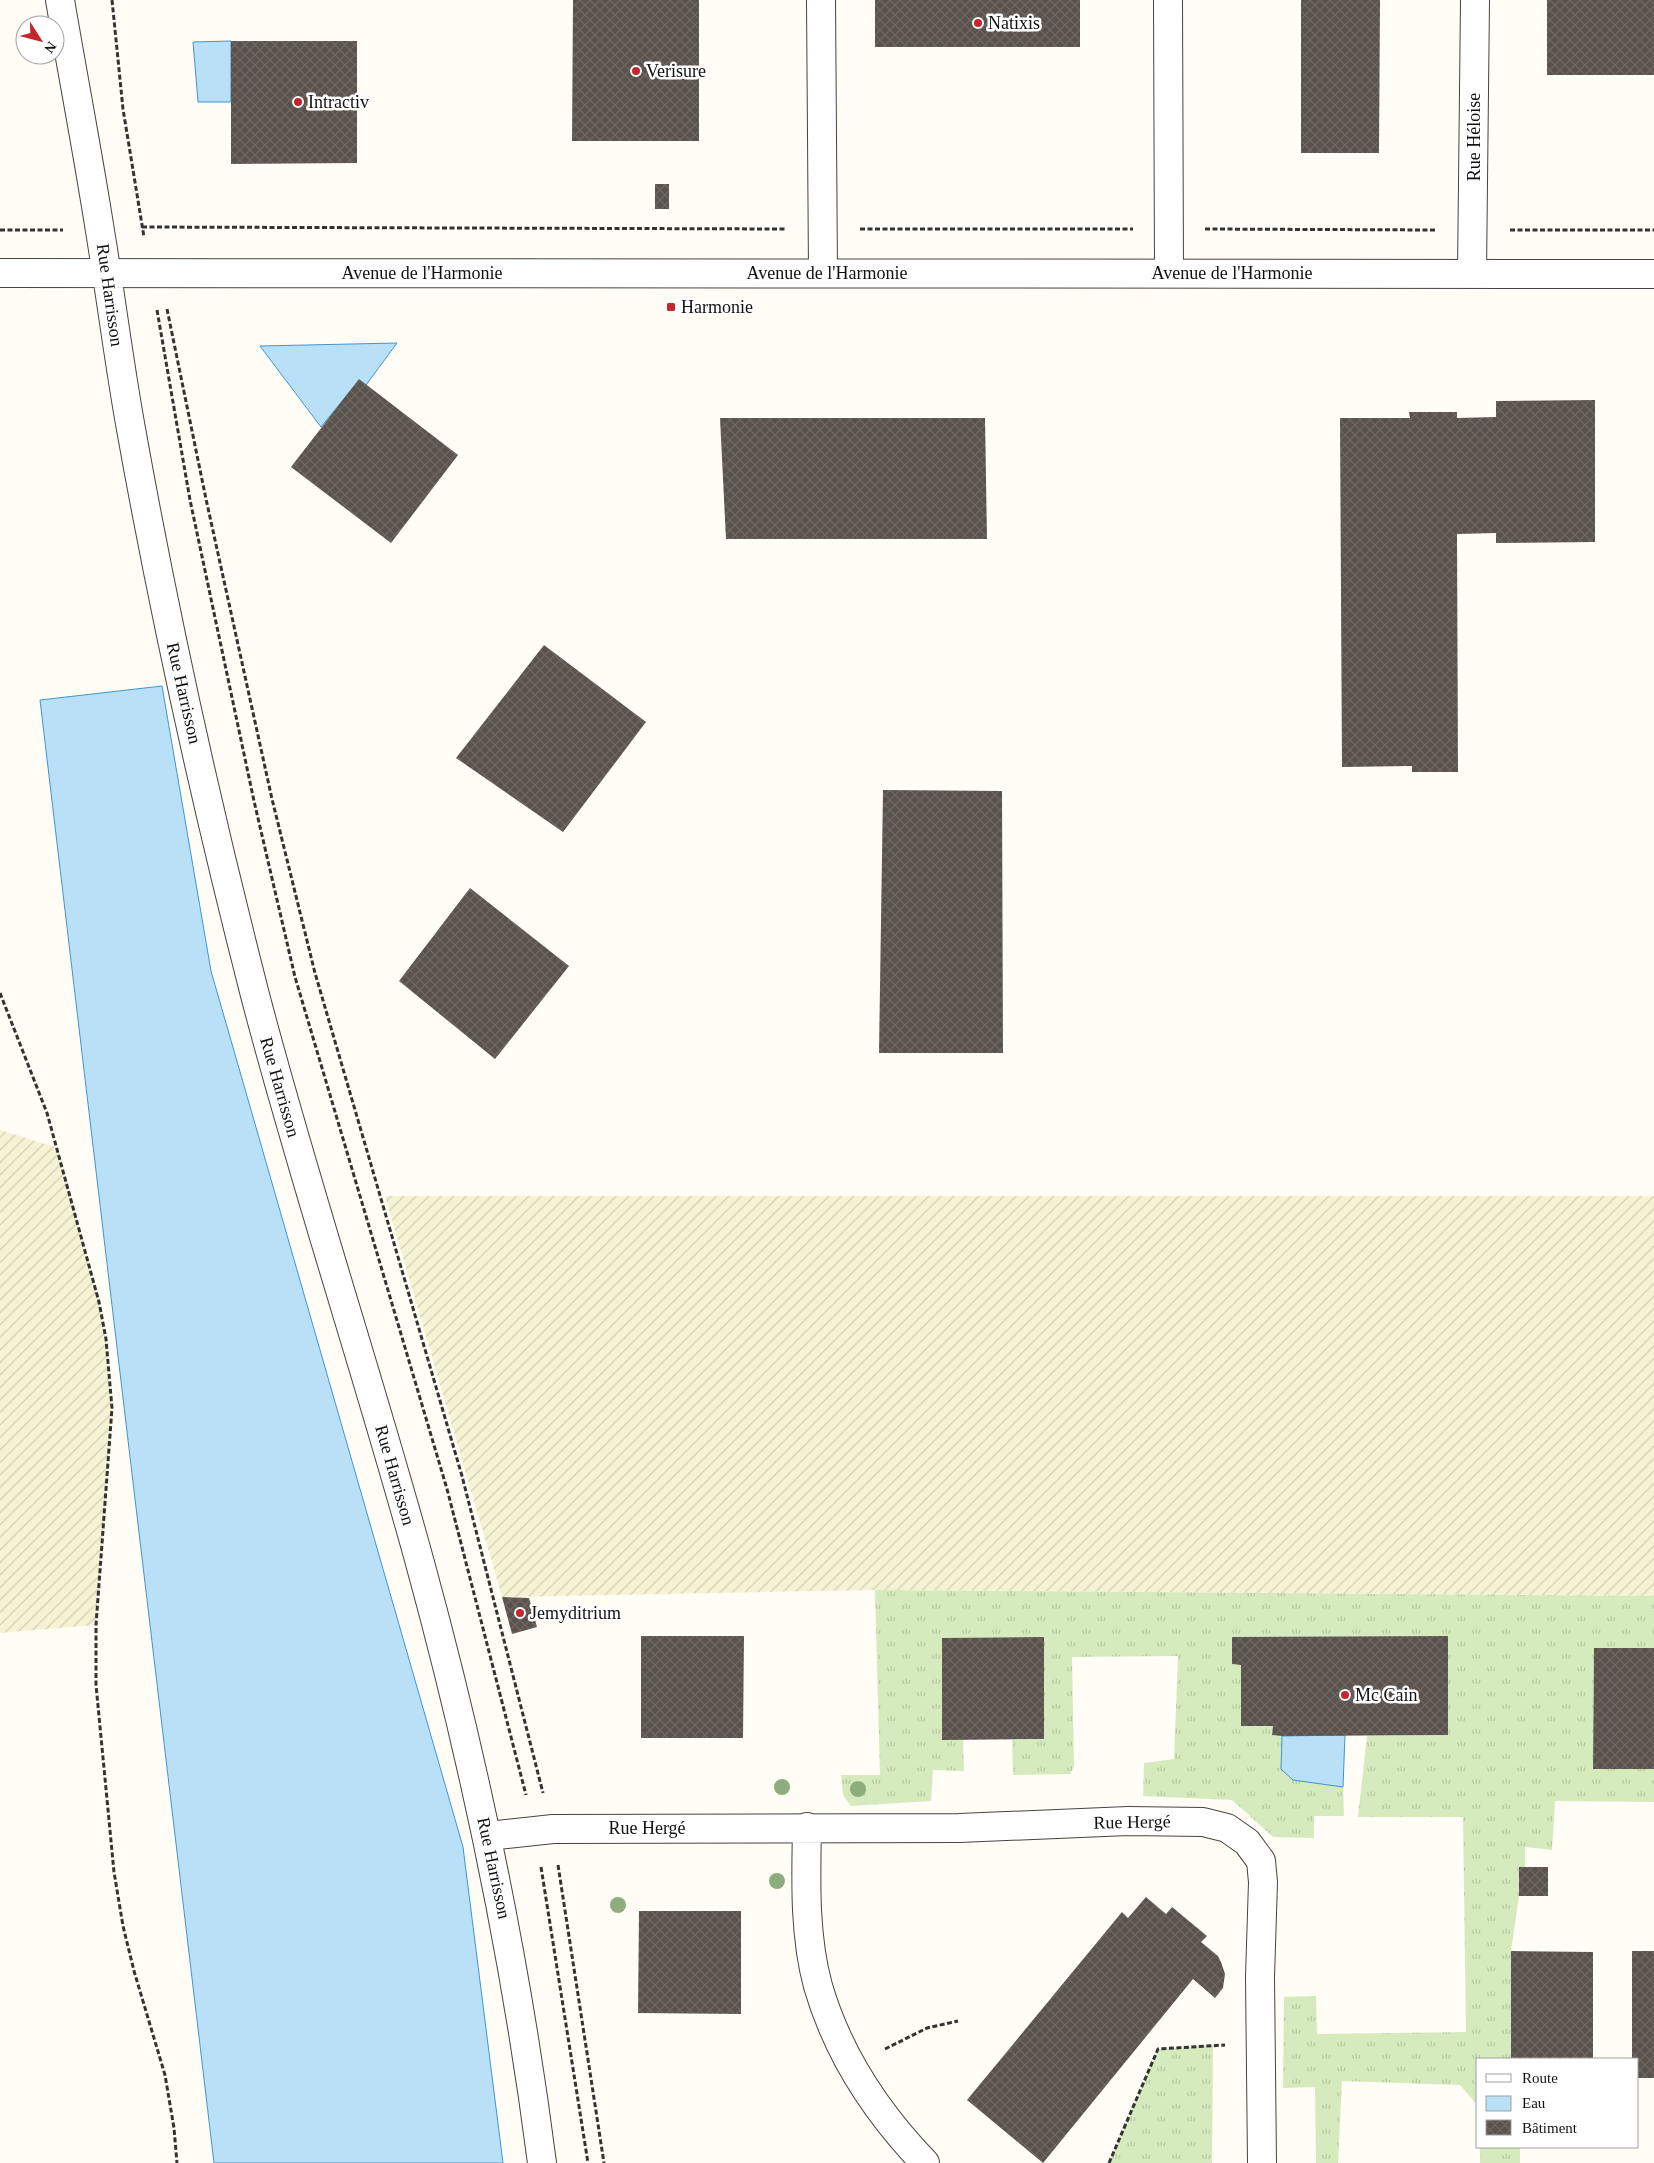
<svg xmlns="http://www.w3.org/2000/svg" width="1654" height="2163" font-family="'Times New Roman',serif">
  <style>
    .farmland { fill: url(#farmland-furrows) }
    .grass { fill: url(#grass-tufts) }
    .water { fill: #b9e0f7; stroke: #3f96cf }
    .building { fill: url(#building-cross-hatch) }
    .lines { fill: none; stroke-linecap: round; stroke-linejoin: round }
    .street-casing { stroke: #444; stroke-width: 30 }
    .path { stroke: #333; stroke-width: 3; stroke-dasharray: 5 2.5; stroke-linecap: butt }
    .street { stroke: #fff; stroke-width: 28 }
    .tree { fill: #8dad7f }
    .poi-dot { fill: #c4262e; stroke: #fff; stroke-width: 2 }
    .labels { text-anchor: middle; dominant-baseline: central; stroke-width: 5; stroke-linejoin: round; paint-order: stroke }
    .poi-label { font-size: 18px; fill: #111; stroke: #fff; text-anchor: start }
    .street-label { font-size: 18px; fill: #111; stroke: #fff }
  </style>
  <defs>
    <pattern id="farmland-furrows" width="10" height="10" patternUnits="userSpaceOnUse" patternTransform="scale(1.25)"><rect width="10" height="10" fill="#f6f3d4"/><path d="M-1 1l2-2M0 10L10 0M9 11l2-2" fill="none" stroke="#d2cfb5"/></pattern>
    <pattern id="grass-tufts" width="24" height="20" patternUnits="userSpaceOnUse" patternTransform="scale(1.25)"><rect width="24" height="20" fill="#d5ebbd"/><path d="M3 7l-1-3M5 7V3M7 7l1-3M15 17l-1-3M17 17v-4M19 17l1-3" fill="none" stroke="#b6c8a1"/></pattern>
    <pattern id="building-cross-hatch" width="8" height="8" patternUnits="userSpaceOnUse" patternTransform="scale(1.25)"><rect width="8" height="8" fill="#5a524d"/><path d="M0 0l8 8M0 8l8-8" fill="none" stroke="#6d6662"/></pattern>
  </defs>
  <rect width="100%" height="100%" fill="#fffdf5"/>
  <path class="farmland" d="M0,1130L58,1148L99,1302L106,1339L112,1408L96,1625L0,1633Z
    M385,1196H1654V1596L875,1590L502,1597Z"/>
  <path class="grass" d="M875,1590L1654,1596V1648H1594L1593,1769H1654V1802L1555,1801L1552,1850L1525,1847V1867H1519V1896L1511,1951V2059H1478V2106L1460,2085L1342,2081L1338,2163H1316L1315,2087L1283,2088L1284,1997L1316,1996L1317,2034L1466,2032L1463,1817H1358L1367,1736L1448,1735V1636L1232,1637V1664L1241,1665V1726H1273L1272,1735L1282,1736L1281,1769L1291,1778L1343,1787L1344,1816H1314V1838L1273,1837L1232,1800L1143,1796L1144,1763L1174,1759L1178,1656L1072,1657L1074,1766L1070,1774L1013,1775L1012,1740L1044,1739L1043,1637L942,1638V1739H963L964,1771L933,1770L931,1801L851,1806L843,1795L841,1775H880Z
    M1213,2045L1212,2163H1109L1158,2049Z
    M1480,2147H1520V2163H1480Z"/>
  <path class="water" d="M231,41V102H198L193,42Z
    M397,343L366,385L359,380L321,427L260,346Z
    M162,686L211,971L463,1847L503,2163H214L40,700Z
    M1345,1735L1343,1787L1293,1780L1281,1769L1282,1736Z"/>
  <path class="building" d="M573,0H699V141H572Z
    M875,0H1080V47H875Z
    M1301,0H1380L1379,153H1301Z
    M1547,0H1654V75H1547Z
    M231,41H357V163L231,164Z
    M655,184H669V209H655Z
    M359,379L458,455L391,543L291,467Z
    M1595,400V542L1496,543V533L1457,534L1458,772H1412V766L1342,767L1340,418H1410L1409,412H1457V418L1496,417V401Z
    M720,418H985L987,539H726Z
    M544,645L646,722L563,832L456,758Z
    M883,790L1002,791L1003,1053H879Z
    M470,888L569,966L495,1059L399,981Z
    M502,1597L529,1598L537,1627L512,1634Z
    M641,1636H744L743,1738H641Z
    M1448,1636V1735L1282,1736L1272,1735L1273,1726H1241V1665L1232,1664V1637Z
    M1044,1637V1739L942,1740V1638Z
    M1594,1648H1654V1769H1593Z
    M1519,1867H1548V1896H1519Z
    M1146,1897L1166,1914L1172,1907L1207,1936L1201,1942L1218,1956L1221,1962L1225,1974L1223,1988L1215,1998L1193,1979L1043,2163L967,2100L1122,1912L1128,1918Z
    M639,1911H741V2014L638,2013Z
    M1511,1951L1593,1952V2059H1511Z
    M1632,1951H1654V2078H1638V2059H1632Z"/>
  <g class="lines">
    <defs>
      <path id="street" d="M60,0C73,77 88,154 100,231C111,297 119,363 131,429C165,619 207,808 255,995C305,1186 368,1373 420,1563C474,1760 516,1960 542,2163
        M821,0L823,272
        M1168,0L1169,273
        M0,273L1654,274
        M1472,274L1475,0
        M807,1827C806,1879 804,1935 818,1986C838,2055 876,2112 925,2163
        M488,1836L553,1829L959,1828L1128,1821L1203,1822L1227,1828L1247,1842L1261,1861L1263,1882L1260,1977L1262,2163"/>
    </defs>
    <use href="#street" class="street-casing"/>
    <path class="path" d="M112,0L123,109L144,237
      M142,227L786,229
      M860,229H1133
      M1205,229L1436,230
      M0,230H63
      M1510,230H1654
      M167,309L206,499L272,799L315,973L462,1476L543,1793
      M157,310L190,500L254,801L295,977L447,1489L526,1795
      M0,993L47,1113L99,1302L106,1339L112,1408L96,1625V1685L114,1872L123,1926L134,1971L165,2075L174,2128L177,2163
      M558,1865L604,2163
      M541,1867L588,2163
      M885,2049L927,2028L958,2021
      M1109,2163L1158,2049L1225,2045"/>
    <use href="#street" class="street"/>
  </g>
  <g class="tree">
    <circle cx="782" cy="1787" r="8"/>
    <circle cx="858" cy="1789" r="8"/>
    <circle cx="777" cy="1881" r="8"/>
    <circle cx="618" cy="1905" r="8"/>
  </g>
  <g class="poi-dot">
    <circle cx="978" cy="23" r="5"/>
    <circle cx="636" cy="71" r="5"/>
    <circle cx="298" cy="102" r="5"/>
    <rect x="666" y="302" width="10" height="10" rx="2.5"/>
    <circle cx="520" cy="1613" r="5"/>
    <circle cx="1345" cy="1695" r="5"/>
  </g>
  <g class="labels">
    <g class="poi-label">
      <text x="988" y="23">Natixis</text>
      <text x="646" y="71">Verisure</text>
      <text x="308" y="102">Intractiv</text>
      <text x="681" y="307">Harmonie</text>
      <text x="530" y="1613">Jemyditrium</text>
      <text x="1355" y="1695">Mc Cain</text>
    </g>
    <g class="street-label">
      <text transform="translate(1474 137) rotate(-90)">Rue Héloise</text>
      <text x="422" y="273">Avenue de l'Harmonie</text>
      <text x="827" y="273">Avenue de l'Harmonie</text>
      <text x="1232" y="273">Avenue de l'Harmonie</text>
      <text transform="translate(110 295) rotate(82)">Rue Harrisson</text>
      <text transform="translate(184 693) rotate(77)">Rue Harrisson</text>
      <text transform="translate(280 1087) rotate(74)">Rue Harrisson</text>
      <text transform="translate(395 1475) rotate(74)">Rue Harrisson</text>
      <text transform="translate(1132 1822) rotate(-1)">Rue Hergé</text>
      <text x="647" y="1828">Rue Hergé</text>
      <text transform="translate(494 1868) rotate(78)">Rue Harrisson</text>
    </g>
  </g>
  <rect x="1476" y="2058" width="162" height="90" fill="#ffffff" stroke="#a0a0a0"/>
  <rect x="1486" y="2074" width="25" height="8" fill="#ffffff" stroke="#a0a0a0"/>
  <text x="1522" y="2083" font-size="15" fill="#111111">Route</text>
  <rect x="1486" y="2096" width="25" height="15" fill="#b9e0f7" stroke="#a0a0a0"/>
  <text x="1522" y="2108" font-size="15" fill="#111111">Eau</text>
  <rect x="1486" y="2120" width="25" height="15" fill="url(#building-cross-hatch)" stroke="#a0a0a0"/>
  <text x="1522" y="2133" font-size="15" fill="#111111">Bâtiment</text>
  <g transform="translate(40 40) rotate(126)"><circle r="24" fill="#ffffff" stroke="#a0a0a0"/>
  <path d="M0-4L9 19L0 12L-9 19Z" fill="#c4262e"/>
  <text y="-8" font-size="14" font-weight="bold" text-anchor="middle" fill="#111111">N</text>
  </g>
</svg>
